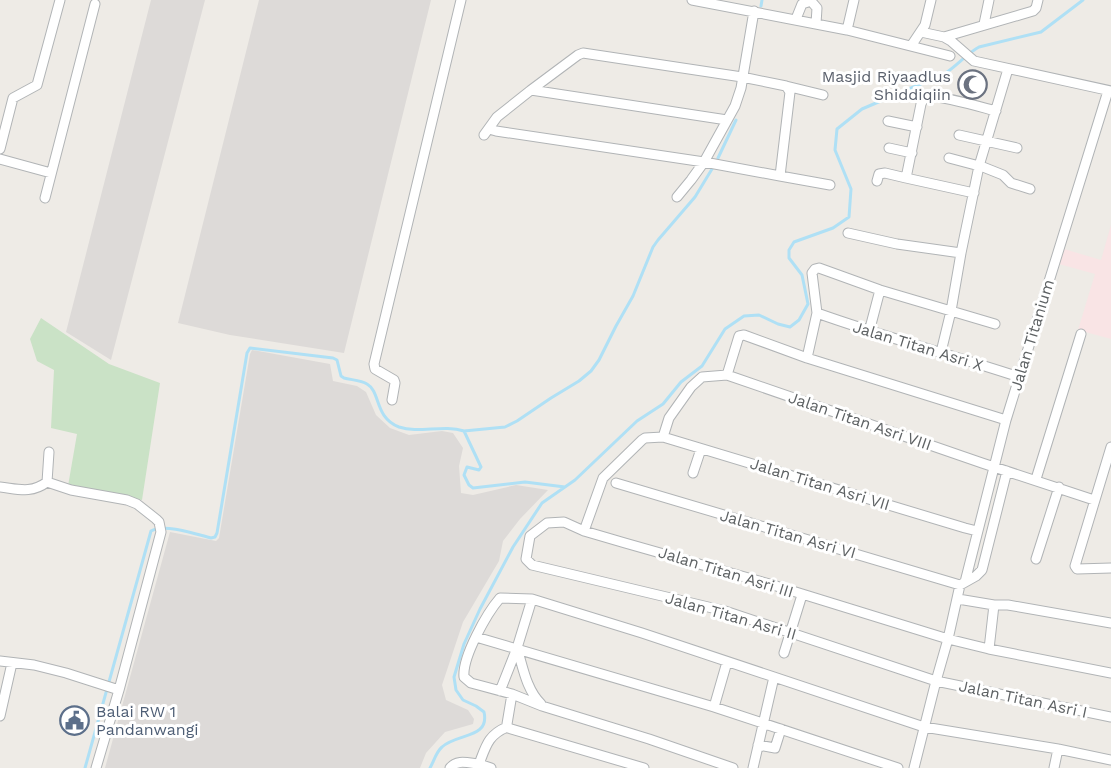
<svg xmlns="http://www.w3.org/2000/svg" width="1111" height="768" font-family="'Work Sans',sans-serif">
  <style>
    .industrial { fill: #dddad8 }
    .medical { fill: #f9e4e5 }
    .green { fill: #cae2c6 }
    .lines { fill: none; stroke-linecap: round; stroke-linejoin: round }
    .stream { stroke: #afe0f5; stroke-width: 3 }
    .minor-casing { stroke: #b1b4b6; stroke-width: 11 }
    .minor { stroke: #fff; stroke-width: 9 }
    .labels { text-anchor: middle; dominant-baseline: central; stroke-width: 6; stroke-linejoin: round; paint-order: stroke }
    .worship-label { font-size: 16px; fill: #5b616d; stroke: #fff; text-anchor: end }
    .street-label { font-size: 16px; fill: #5e6264; stroke: #fff }
    .service-label { font-size: 16px; fill: #4e5e75; stroke: #fff; text-anchor: start }
  </style>
  <rect width="100%" height="100%" fill="#eeebe6"/>
  <path class="industrial" d="M151,0H205L111,360L66,332Z
    M259,0H431L344,353L230,335L178,323Z
    M252,350L330,364L333,381L357,386L366,392L376,415L390,428L409,435L442,431L453,433L463,448L459,466L461,493L473,495L516,485L548,490L520,519L503,541L499,561L463,622L442,685L446,700L468,710L474,719L473,724L445,732L426,753L420,768H105L170,532L216,541L219,538L250,354Z"/>
  <path class="medical" d="M1111,225V339L1078,330L1095,274L1059,264L1064,249L1101,260Z"/>
  <path class="green" d="M41,318L109,364L160,383L142,500L68,486L77,434L51,428L54,370L37,361L30,339Z"/>
  <g class="lines">
    <path class="stream" d="M761,6L762,0
      M718,158L736,120
      M464,431L505,427L517,421L551,398L579,381L591,371L599,360L616,326L633,296L653,247L658,240L695,197L712,169
      M85,768L151,531C164,523 196,534 211,538L215,537L217,533L247,353L250,348L333,358L337,360L341,376L344,378C351,380 361,380 367,384C381,392 374,417 399,427C419,434 443,424 464,431L481,467L479,470L467,467L464,475L469,485L473,488L525,482L565,487
      M430,768C434,761 436,752 442,747C457,733 490,739 484,712L476,706L463,700L456,690L454,677L464,644L480,609L513,547L542,503L575,480L637,421L663,404L681,382L702,366L725,329L744,316L759,315L778,324L790,327L799,320L808,304L802,275L789,258V250L794,242L833,228L849,217L851,189L835,150L837,129L862,109L944,74C957,66 966,54 979,47L1041,32L1083,0"/>
    <defs>
      <path id="minor" d="M692,0L847,30L950,56
        M811,1L817,8L816,24
        M796,19L802,4L811,1
        M984,24L989,0
        M847,30L854,0
        M921,32L944,37L951,41L974,61L1111,91
        M944,37L1033,11L1036,8L1038,0
        M911,46L925,25L931,0
        M786,86L823,95
        M888,121L917,127
        M489,129L496,131L704,162L780,176L790,92L786,86L742,77L583,53L578,55L531,90L727,120
        M484,135L497,117L531,90
        M959,135L1017,148
        M889,148L912,153
        M0,149L13,98L37,85L60,0
        M949,158L983,167L1003,175L1011,183L1030,189
        M0,159L51,173
        M780,176L830,185
        M906,178L974,193
        M877,181L879,174L885,173L906,178L921,104C923,100 923,98 927,97C937,94 984,108 996,111
        M677,197L691,180L704,162L735,106L741,88L754,11
        M45,198L95,4
        M848,233L897,244L961,253
        M817,313C884,337 952,355 1019,377
        M869,332L880,290
        M941,352L951,311L961,253L979,166L1008,69
        M807,358L817,313L812,273L815,269L819,268L880,290L995,324
        M727,375L739,336L744,335L807,358L1006,420
        M392,400L395,383L394,380L375,369L374,364L461,0
        M663,437L965,528L977,531
        M1111,447L1075,566L1077,569L1111,568
        M693,473L701,449
        M1036,479L1081,334
        M47,482L71,490L127,500L137,504L156,519L159,522L161,532L119,690L96,768
        M616,483L960,585
        M0,487C18,489 31,494 47,482L49,452
        M584,531L603,478L642,440L645,438L663,437L669,418L691,387L702,377L727,375L982,463L1094,500
        M1036,559L1059,487
        M965,582L1006,420L1108,91
        M958,599L994,605H1008L1111,623
        M476,637L714,707L898,768
        M517,648C523,667 526,689 541,704
        M989,649L994,605
        M784,653L802,595
        M0,661L34,665L66,673L119,690
        M1111,673L989,649L948,639L773,585L625,543L584,531L564,522L547,523L530,536L526,559L532,565L725,611L936,681L1111,717
        M500,691L517,648L532,599
        M512,694L507,724L508,728L644,768
        M714,707L727,662
        M0,716L12,663
        M758,745L775,748L781,729
        M450,768C457,759 468,763 479,764L477,768
        M491,768L479,764C486,746 488,735 507,727
        M733,768L649,739L542,706L512,694L471,683L464,677C462,657 487,613 500,598L532,599L642,633L924,727L1058,749L1111,760
        M753,768L774,677
        M914,768L936,681L948,639L960,585L976,576L982,570L1007,471
        M1054,768L1058,749"/>
    </defs>
    <use href="#minor" class="minor-casing"/>
    <use href="#minor" class="minor"/>
  </g>
  <defs>
    <symbol id="mosque-ring" viewBox="-11 -11 22 22"><circle r="9.5" fill="#fff" stroke="#6b7280" stroke-width="1.5"/><path d="M3.5-4.9A6 6 0 1 0 3.5 4.9A5 5 0 1 1 3.5-4.9Z" fill="#6b7280"/></symbol>
    <symbol id="civic-ring" viewBox="-11 -11 22 22"><circle r="9.5" fill="#fff" stroke="#5c6f8a" stroke-width="1.5"/><path d="M-.6-6.5H3V-4.5H.6V-3L4-1V1h2V6H-6V1h2V-1L-.6-3ZM-1.2 2.5V6h2.4V2.5Z" fill="#5c6f8a"/></symbol>
  </defs>
  <g fill-rule="evenodd">
    <use href="#mosque-ring" x="956" y="68" width="33" height="33"/>
    <use href="#civic-ring" x="58" y="704" width="33" height="33"/>
  </g>
  <g class="labels">
    <g class="worship-label">
      <text x="951" y="76">Masjid Riyaadlus<tspan x="951" dy="18">Shiddiqiin</tspan></text>
    </g>
    <g class="street-label">
      <text transform="translate(1032 335) rotate(-73)">Jalan Titanium</text>
      <text transform="translate(918 346) rotate(17)">Jalan Titan Asri X</text>
      <text transform="translate(860 421) rotate(19)">Jalan Titan Asri VIII</text>
      <text transform="translate(820 484) rotate(17)">Jalan Titan Asri VII</text>
      <text transform="translate(788 534) rotate(16)">Jalan Titan Asri VI</text>
      <text transform="translate(726 572) rotate(17)">Jalan Titan Asri III</text>
      <text transform="translate(731 616) rotate(16)">Jalan Titan Asri II</text>
      <text transform="translate(1023 699) rotate(12)">Jalan Titan Asri I</text>
    </g>
    <g class="service-label">
      <text x="96" y="711">Balai RW 1<tspan x="96" dy="18">Pandanwangi</tspan></text>
    </g>
  </g>
</svg>
